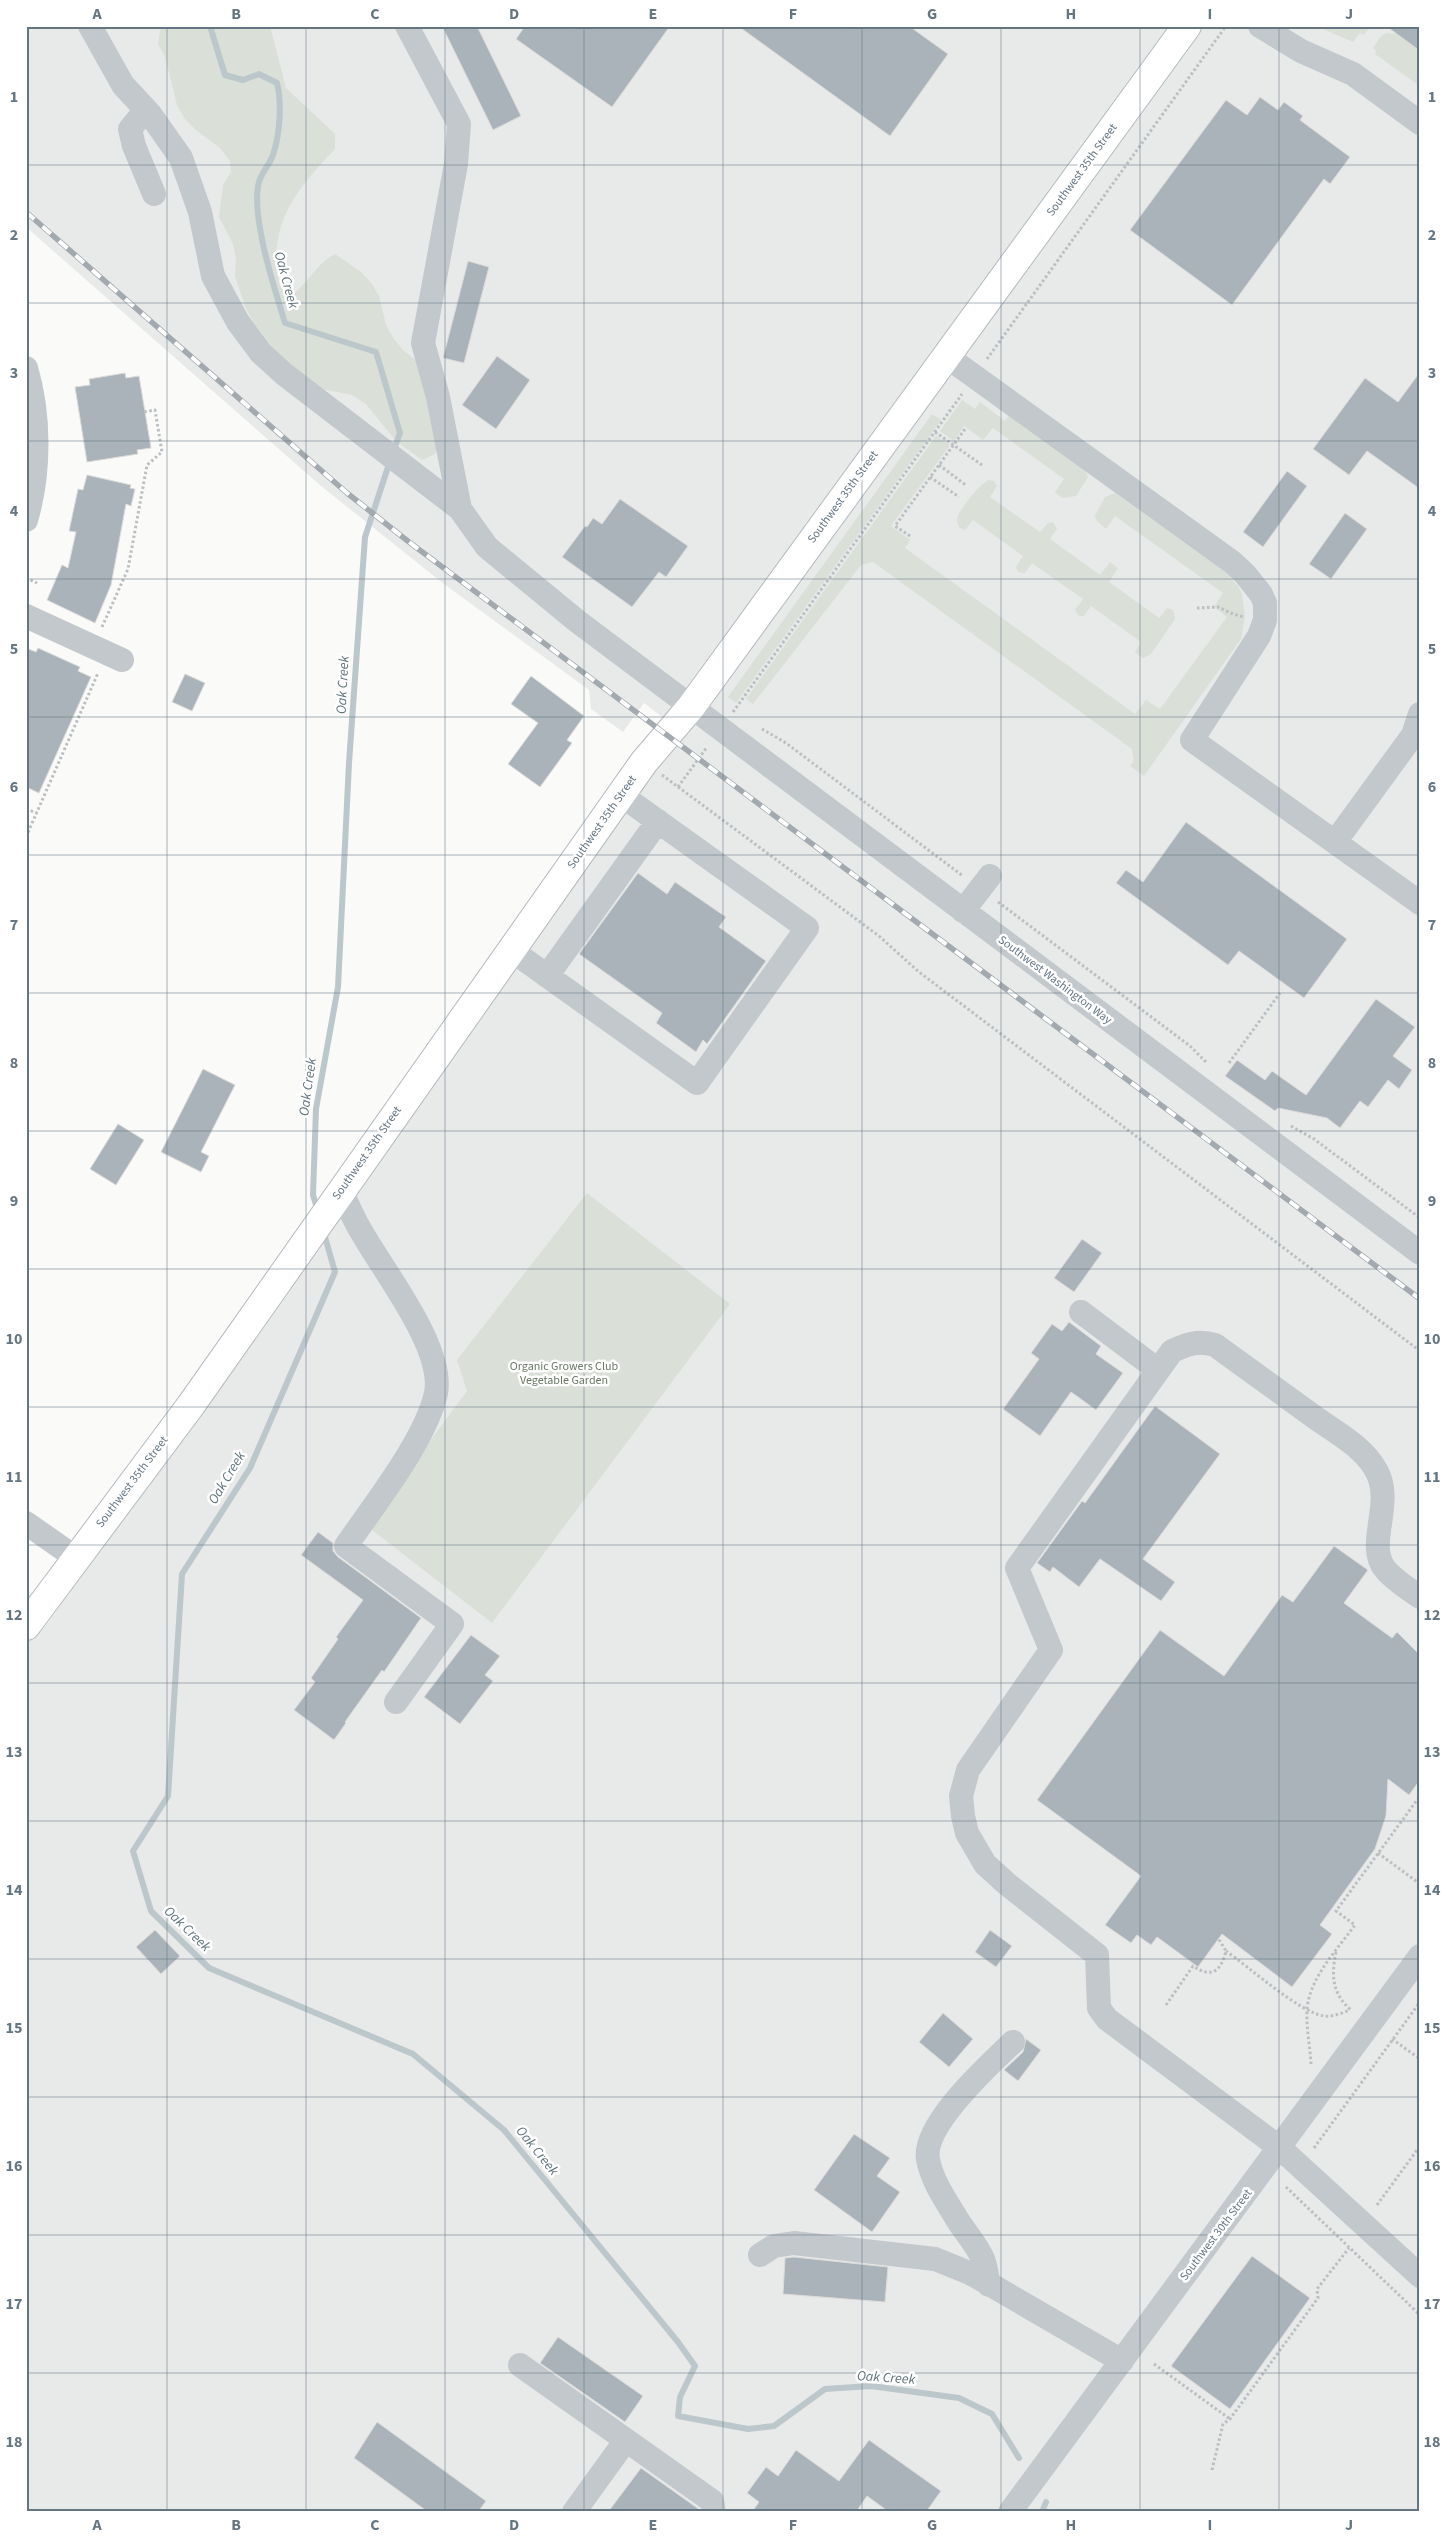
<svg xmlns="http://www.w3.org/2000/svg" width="1446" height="2538" font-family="'Source Sans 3',sans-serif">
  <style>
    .built { fill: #e8e9e9 }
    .green { fill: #dadfd7 }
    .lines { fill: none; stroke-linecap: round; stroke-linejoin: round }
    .stream { stroke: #bbc7cb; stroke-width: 6 }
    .building { fill: #aab3b9; stroke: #dcdcda }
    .major-casing { stroke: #b5babe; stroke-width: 30 }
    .path { stroke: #bbbfc2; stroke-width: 3; stroke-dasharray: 2.5 2.5; stroke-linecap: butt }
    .minor { stroke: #c3c8cc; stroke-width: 24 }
    .major { stroke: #fff; stroke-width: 28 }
    .rail-casing { stroke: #a2aab0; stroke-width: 5.5 }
    .rail { stroke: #fff; stroke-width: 4; stroke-dasharray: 11; stroke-linecap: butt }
    .grid { fill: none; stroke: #657683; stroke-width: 1; stroke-opacity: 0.55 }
    .labels { text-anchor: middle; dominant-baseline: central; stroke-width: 5; stroke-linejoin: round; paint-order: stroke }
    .street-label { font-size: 12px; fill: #657683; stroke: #fff }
    .park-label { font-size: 12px; fill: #687a64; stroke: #fff }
    .water-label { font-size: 14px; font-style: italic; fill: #60757c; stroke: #fff }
    .neatline { fill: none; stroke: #657683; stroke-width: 2 }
    .grid-label { font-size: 16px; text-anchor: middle; font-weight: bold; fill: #657683 }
  </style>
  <rect width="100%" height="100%" fill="#fafaf8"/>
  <path class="built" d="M26,26H1420V2512H26V1617L43,1629L275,1310L532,943L683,733L644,703L623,732L591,709L589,690L444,584L321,486L26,227Z"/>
  <path class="green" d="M161,26H270L286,88L335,134V149C296,190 266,225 280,286L293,294C309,282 317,263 335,254L361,272L372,284L379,296L386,325L393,338L404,351L426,368L444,426L435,454L422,460L396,441L366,404L352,395L322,389L283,361L254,323L246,309L235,276L236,259L233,244L219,217L223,185L231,172L230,161L220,148L196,130L185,119L177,105L165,57L158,44Z
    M1316,26H1371L1364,35L1360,33L1353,42Z
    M1386,33L1397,34L1420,51V86L1375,54L1376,51L1373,48L1381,36Z
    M962,400L975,409L980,402L1005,421L1009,415L1085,470L1088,477L1076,496L1062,498L1055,492L1064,479L993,428L983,440L964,426L954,441L940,431Z
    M932,414L941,420L736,703L728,697Z
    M936,436L950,445L891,526L910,540L905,548L1135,714L1146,700L1160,709L1227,617L1214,607L1223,593L1115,516L1106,529L1096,520L1095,516L1105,497L1115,493L1224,571L1238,586L1242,594L1245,617L1241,639L1144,776L1130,766L1134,761L1132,749L873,562L861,565L753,704L746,699Z
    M988,480L994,481L997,486L990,497L1040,532L1048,523L1053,522L1057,529L1050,539L1100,575L1110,562L1118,568L1109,582L1159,618L1167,608L1173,610L1175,619L1151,654L1143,658L1135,652L1141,642L1091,606L1084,616H1079L1075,610L1083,599L1032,563L1025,573L1018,572L1016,567L1023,556L973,520L965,530L960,528C958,525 957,523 957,520C957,512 980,484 988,480Z
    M587,1193L730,1304L492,1623L367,1526L467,1391L457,1360Z"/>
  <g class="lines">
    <path class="stream" d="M210,26L225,75L243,80L259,74L277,83C282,103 280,134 273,155C270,164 262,172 259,182C250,215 275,290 285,323L376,352L400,433L393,452
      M318,1211L313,1195L316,1109L338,987L349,763L365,537L390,461
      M323,1230L335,1272L250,1468L182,1574L168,1796L133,1851L151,1911L209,1968L413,2054L504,2130L678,2342L695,2366L680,2397L678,2416L748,2429L774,2426L825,2389L871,2386L959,2398L992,2414L1019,2458
      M1042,2512L1046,2502"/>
  </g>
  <path class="building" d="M442,26H477L521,116L493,130Z
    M525,26H670L612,107L516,39Z
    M738,26H909L948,54L890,136Z
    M1386,26H1420V51Z
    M1260,97L1278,110L1284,102L1303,116L1300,120L1350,157L1330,184L1324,179L1232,305L1130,230L1226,100L1247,115Z
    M468,261L489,267L464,363L443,358Z
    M497,356L530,380L496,429L462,405Z
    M1420,372V489L1367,451L1349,475L1313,449L1365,378L1398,402Z
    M125,373L126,378L139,376L151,448L137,450L138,454L87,462L75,387L90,385L89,379Z
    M1287,471L1307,486L1263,547L1243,532Z
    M87,475L131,485L130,488L135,489L131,506L126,504L111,585L95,623L47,600L62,565L68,568L76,532L69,531L78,489L83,490Z
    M620,499L688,546L666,577L659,572L632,607L562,557L585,526L587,527L593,518L602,524Z
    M1345,513L1367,529L1331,579L1309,564Z
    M26,648L36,652L38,648L80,667L78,671L91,677L39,793L26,787Z
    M185,674L205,683L192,711L172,702Z
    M531,676L584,716L567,740L572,743L540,787L508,764L538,723L511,704Z
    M1186,822L1347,939L1304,998L1239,951L1228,965L1116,883L1126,870L1143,882Z
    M638,873L667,894L675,882L726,917L719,927L766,961L707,1044L703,1040L696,1052L656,1023L662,1013L579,954Z
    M1376,999L1415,1027L1393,1056L1412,1070L1399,1089L1388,1080L1368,1107L1360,1101L1340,1128L1327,1118L1278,1108L1275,1111L1225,1076L1237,1060L1265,1080L1272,1071L1306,1095Z
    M203,1069L235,1085L201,1152L209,1156L201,1172L161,1152Z
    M118,1124L144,1140L116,1185L90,1169Z
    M1082,1239L1102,1253L1074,1292L1054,1278Z
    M1069,1322L1101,1346L1096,1354L1123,1373L1096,1410L1071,1392L1040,1436L1003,1409L1039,1359L1031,1353L1052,1324L1062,1331Z
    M1155,1406L1220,1454L1143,1559L1175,1582L1161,1601L1100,1559L1079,1587L1053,1567L1050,1572L1037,1563L1082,1501L1085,1503Z
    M318,1532L333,1543V1551L338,1557L421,1618L384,1672L382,1670L345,1722L346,1723L334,1740L294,1710L315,1682L311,1678L338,1639L336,1637L363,1600L301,1555Z
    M1334,1546L1368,1570L1344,1603L1392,1638L1397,1632L1420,1655V1780L1409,1795L1388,1779L1386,1816L1375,1849L1320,1925L1332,1934L1292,1987L1222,1934L1198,1967L1157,1937L1151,1945L1137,1935L1131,1943L1105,1925L1141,1876L1037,1800L1160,1630L1224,1676L1282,1595L1293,1602Z
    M471,1635L500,1656L485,1675L493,1681L460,1724L424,1697Z
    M155,1930L180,1956L161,1974L136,1947Z
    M990,1930L1012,1946L996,1967L975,1952Z
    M943,2013L973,2039L949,2067L919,2042Z
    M1026,2039L1041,2050L1018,2081L1004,2070L1023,2052Z
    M854,2134L890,2158L877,2176L900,2192L872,2232L814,2190Z
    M1252,2256L1310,2298L1230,2409L1171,2366Z
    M794,2257L888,2267L885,2302L783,2294L785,2258Z
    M558,2337L643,2396L625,2422L540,2363Z
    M377,2422L486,2501L478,2512H428L354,2458Z
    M869,2440L941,2491L926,2512H889L867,2496L856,2512H752L759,2502L747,2493L766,2467L778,2476L796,2450L839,2481Z
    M641,2468L700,2510V2512H608Z"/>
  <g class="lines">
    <defs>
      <path id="major" d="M26,1626L191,1405L644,762L691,707L1187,26"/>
    </defs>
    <use href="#major" class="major-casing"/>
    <path class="path" d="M987,359L1226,26
      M935,432L982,465
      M939,465L967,486
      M930,477L959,497
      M910,536L895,526L965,429
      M26,578L37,583
      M1197,608L1218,607L1233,614L1244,617
      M102,627L128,569L147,465L162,452L155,410L143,412
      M733,712L962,394
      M762,729L786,743L963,876
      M662,775L879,936L919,972L1420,1351
      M678,787L707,747
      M26,809L37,813
      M26,837L98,673
      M998,902L1190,1046L1207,1063
      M1229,1063L1280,993
      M1291,1126L1314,1139L1420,1218
      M1378,1853L1420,1884
      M1226,1951C1249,1967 1299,2012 1324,2016C1333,2017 1342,2013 1350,2010
      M1336,1952C1331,1976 1332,1994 1352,2011
      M1166,2005L1193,1966C1212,1979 1221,1971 1226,1951L1218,1938
      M1392,2039L1420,2059
      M1311,2064C1310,2046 1306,2027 1307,2009C1310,1977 1337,1950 1355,1925L1336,1911L1420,1796
      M1314,2148L1420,2002
      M1286,2187L1420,2315
      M1377,2205L1420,2146
      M1154,2364L1230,2419
      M1212,2470L1223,2424L1230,2419L1318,2298L1317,2289L1349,2248"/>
    <path class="minor" d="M90,26L123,85L150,114L181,158L200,212L213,276L238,322L261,353L284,374L460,509
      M407,26L459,124L456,164L423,343L438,397L460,509L487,547L577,621L1420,1253
      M1260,26L1301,51L1353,74L1420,123
      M150,114L139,118L130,129L134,146L154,194
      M946,356L1232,562L1245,574L1261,594L1265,603V620L1259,636L1192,740L1420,903
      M26,368C40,415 40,473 26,520
      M26,616L122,660
      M1335,842L1413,735L1420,714
      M963,911L990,876
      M511,950L697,1083L807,928L621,795
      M547,976L658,821
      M341,1190C346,1201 351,1213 357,1224C379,1266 445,1346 436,1393C426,1440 373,1506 346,1546L452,1624L396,1702
      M1081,1312L1158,1370
      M26,1523L76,1558
      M1420,1597C1408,1589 1394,1580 1385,1569C1365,1544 1395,1503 1376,1470C1363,1446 1335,1432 1313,1416C1280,1392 1248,1369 1215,1345C1198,1340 1188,1344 1172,1351L1017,1568L1051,1650L968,1770L961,1796L963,1816L967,1833L985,1864L1007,1884L1097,1955L1099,2008L1107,2019L1280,2148L1420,2276
      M760,2255L774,2246L794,2243L935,2259L972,2274L1122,2361
      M989,2285C987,2277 986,2267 983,2259C976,2243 962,2229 954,2214C944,2198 931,2178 928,2159C922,2125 990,2064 1013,2042
      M520,2365L712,2501L714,2512
      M574,2512L626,2440
      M1010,2512L1420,1956"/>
    <use href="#major" class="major"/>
    <defs>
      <path id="rail" d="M26,212L347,493L409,542L1420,1299"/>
    </defs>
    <use href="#rail" class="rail-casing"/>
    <use href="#rail" class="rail"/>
  </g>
  <path class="grid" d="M167,26V2512M306,26V2512M445,26V2512M584,26V2512M723,26V2512M862,26V2512M1001,26V2512M1140,26V2512M1279,26V2512M26,165H1420M26,303H1420M26,441H1420M26,579H1420M26,717H1420M26,855H1420M26,993H1420M26,1131H1420M26,1269H1420M26,1407H1420M26,1545H1420M26,1683H1420M26,1821H1420M26,1959H1420M26,2097H1420M26,2235H1420M26,2373H1420"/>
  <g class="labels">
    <g class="street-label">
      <text transform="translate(1082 170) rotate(-54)">Southwest 35th Street</text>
      <text transform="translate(843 497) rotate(-54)">Southwest 35th Street</text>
      <text transform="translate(602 822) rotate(-55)">Southwest 35th Street</text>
      <text transform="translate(1055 980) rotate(37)">Southwest Washington Way</text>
      <text transform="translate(367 1153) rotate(-55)">Southwest 35th Street</text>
      <text transform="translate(132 1482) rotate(-53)">Southwest 35th Street</text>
      <text transform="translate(1216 2235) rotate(-53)">Southwest 30th Street</text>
    </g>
    <g class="park-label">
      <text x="564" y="1366">Organic Growers Club<tspan x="564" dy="14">Vegetable Garden</tspan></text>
    </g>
    <g class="water-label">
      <text transform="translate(286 280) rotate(75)">Oak Creek</text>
      <text transform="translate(343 685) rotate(-87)">Oak Creek</text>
      <text transform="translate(308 1087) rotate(-82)">Oak Creek</text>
      <text transform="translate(227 1478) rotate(-59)">Oak Creek</text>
      <text transform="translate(187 1929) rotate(44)">Oak Creek</text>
      <text transform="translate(537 2151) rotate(51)">Oak Creek</text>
      <text transform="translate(886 2378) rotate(4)">Oak Creek</text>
    </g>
  </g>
  <rect width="1446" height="2538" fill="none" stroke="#ffffff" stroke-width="55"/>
  <rect x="28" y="28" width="1390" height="2482" class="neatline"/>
  <g class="grid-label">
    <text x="97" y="19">A</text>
    <text x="236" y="19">B</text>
    <text x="375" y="19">C</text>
    <text x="514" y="19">D</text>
    <text x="653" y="19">E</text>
    <text x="793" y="19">F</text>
    <text x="932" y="19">G</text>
    <text x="1071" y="19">H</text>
    <text x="1210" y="19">I</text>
    <text x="1349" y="19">J</text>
    <text x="14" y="102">1</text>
    <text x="1432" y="102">1</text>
    <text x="14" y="240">2</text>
    <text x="1432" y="240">2</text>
    <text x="14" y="378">3</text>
    <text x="1432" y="378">3</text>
    <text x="14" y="516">4</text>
    <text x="1432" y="516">4</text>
    <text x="14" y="654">5</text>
    <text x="1432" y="654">5</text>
    <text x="14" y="792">6</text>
    <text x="1432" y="792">6</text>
    <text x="14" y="930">7</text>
    <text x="1432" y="930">7</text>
    <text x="14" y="1068">8</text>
    <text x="1432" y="1068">8</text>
    <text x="14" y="1206">9</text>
    <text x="1432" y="1206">9</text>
    <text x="14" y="1344">10</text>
    <text x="1432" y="1344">10</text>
    <text x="14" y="1482">11</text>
    <text x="1432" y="1482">11</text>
    <text x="14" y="1620">12</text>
    <text x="1432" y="1620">12</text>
    <text x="14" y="1757">13</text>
    <text x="1432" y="1757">13</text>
    <text x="14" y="1895">14</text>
    <text x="1432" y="1895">14</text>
    <text x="14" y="2033">15</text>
    <text x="1432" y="2033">15</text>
    <text x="14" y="2171">16</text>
    <text x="1432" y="2171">16</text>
    <text x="14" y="2309">17</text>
    <text x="1432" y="2309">17</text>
    <text x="14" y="2447">18</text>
    <text x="1432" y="2447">18</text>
    <text x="97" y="2530">A</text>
    <text x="236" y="2530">B</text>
    <text x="375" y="2530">C</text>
    <text x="514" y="2530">D</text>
    <text x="653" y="2530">E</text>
    <text x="793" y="2530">F</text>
    <text x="932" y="2530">G</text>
    <text x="1071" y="2530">H</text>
    <text x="1210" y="2530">I</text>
    <text x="1349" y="2530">J</text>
  </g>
</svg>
